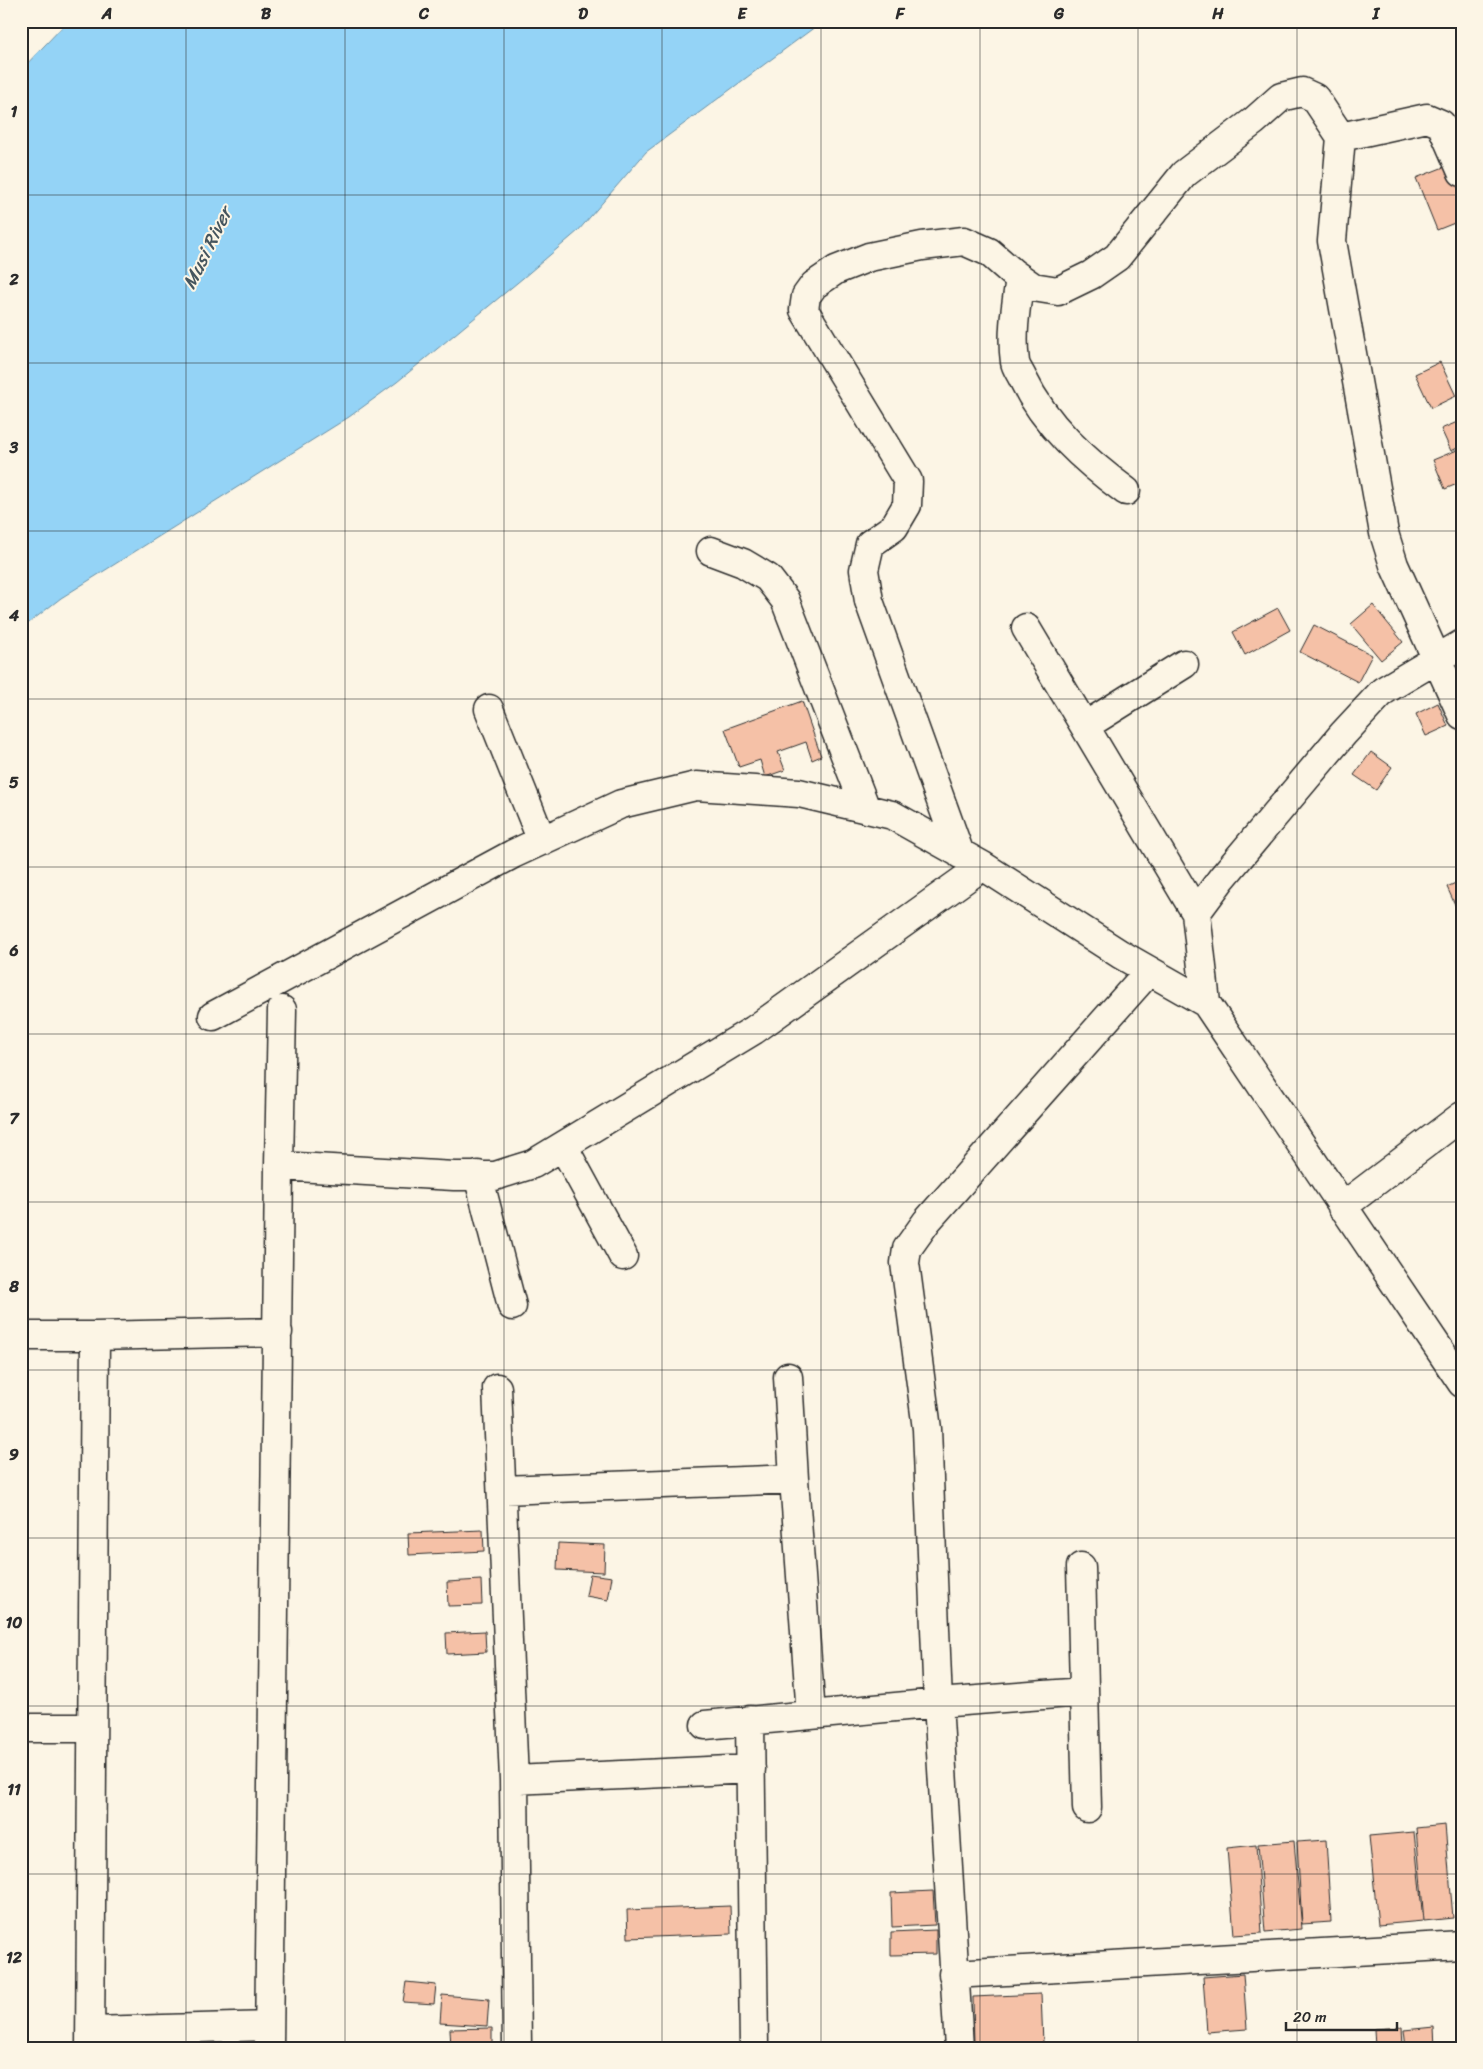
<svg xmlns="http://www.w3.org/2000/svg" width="1483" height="2069" font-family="Sriracha,sans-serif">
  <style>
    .water { fill: #94d3f6; stroke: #6a90a5 }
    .building { fill: #f5c1a7; stroke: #2b2b2b }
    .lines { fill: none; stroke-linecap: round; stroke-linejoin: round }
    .minor-casing { stroke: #2b2b2b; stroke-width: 31 }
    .minor { stroke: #fcf5e5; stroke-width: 28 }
    .grid { fill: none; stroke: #2b2b2b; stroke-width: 1; stroke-opacity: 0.55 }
    .labels { text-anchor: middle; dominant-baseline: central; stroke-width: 4; stroke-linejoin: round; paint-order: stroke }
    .water-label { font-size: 19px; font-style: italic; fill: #45555e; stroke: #fcf5e5 }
    .neatline { fill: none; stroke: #2b2b2b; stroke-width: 2 }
    .grid-label { font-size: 16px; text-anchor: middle; font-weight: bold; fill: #2b2b2b }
  </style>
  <rect width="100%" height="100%" fill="#fcf5e5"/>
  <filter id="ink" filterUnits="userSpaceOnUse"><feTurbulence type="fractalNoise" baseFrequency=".02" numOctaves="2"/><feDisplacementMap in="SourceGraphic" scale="10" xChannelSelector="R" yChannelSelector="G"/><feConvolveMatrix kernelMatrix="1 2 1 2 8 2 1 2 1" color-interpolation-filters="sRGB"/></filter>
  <g filter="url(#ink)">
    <path class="water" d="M68,21H823L646,152L578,231L523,278L397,382L349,417L61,598L21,629V70Z"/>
    <path class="building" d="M1449,165L1462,198V220L1437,230L1416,178Z
      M1440,362L1456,396L1431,408L1415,374Z
      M1462,420V446L1451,451L1441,429Z
      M1462,448V482L1445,489L1433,460Z
      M1373,605L1403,642L1381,660L1351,624Z
      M1278,608L1290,630L1245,655L1233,632Z
      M1314,625L1372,655L1358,682L1300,652Z
      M802,701L821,756L812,760L806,742L778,752L785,770L765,777L760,760L739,767L725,729Z
      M1438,703L1448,726L1426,736L1416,714Z
      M1371,752L1392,767L1376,790L1354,775Z
      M1462,880V920L1447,887Z
      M483,1530L484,1551L409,1555L408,1533Z
      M558,1543L605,1545L604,1572L557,1570Z
      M590,1574L612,1577L608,1600L586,1596Z
      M481,1580L482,1605L448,1606L447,1582Z
      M485,1631L486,1652L447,1654L446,1633Z
      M1445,1825L1453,1918L1424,1921L1416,1828Z
      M1414,1832L1423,1921L1378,1925L1369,1836Z
      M1326,1840L1331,1922L1302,1924L1297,1842Z
      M1294,1841L1302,1929L1265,1932L1258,1844Z
      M1256,1845L1262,1933L1234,1935L1227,1848Z
      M933,1891L935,1925L892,1927L891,1893Z
      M730,1906L731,1934L628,1938L627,1910Z
      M936,1930V1954L891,1955V1932Z
      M1243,1974L1247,2029L1207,2032L1203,1977Z
      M406,1982L436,1985L434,2004L403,2002Z
      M1041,1994L1043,2043L974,2045L973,1997Z
      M442,1995L489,1999L487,2026L440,2023Z
      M1402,2027L1403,2048H1375L1374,2029Z
      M1434,2027L1435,2048H1406L1404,2030Z
      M492,2028V2048H451L450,2029Z
      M855,2045V2048H778V2047Z"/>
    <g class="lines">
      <defs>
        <path id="minor" d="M1341,137L1427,118L1441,124L1462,172
          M1020,278C1016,306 1011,334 1015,362C1016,368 1021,374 1023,379C1045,425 1085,461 1126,491
          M711,551L743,563L768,578L785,600L866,809
          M1026,628L1196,913
          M489,709L542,841
          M1085,726L1184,664
          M960,854L869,601L864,570L870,544L894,527L907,505L908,481L804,310L806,296L814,285L836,270L869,257L922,246L964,241L989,252L1013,273L1033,287L1058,291L1091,275L1117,257L1184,174L1254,121L1281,97L1302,92L1315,98L1341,137L1332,241L1384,533L1394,565L1462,715
          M1206,1003L1196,913L1222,878L1343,734L1383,691L1462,644
          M213,1016L513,854L621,804L696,786L799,793L892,815L983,866L1120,954L1206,1003L1462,1383
          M563,1146L623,1256
          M279,1166L282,1010
          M478,1175L512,1306
          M1342,1207L1462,1116
          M21,1336H95L278,1332
          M497,1388L514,1780L517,2048
          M794,1479L811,1715
          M502,1490L794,1479L788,1377
          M1081,1567L1087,1808
          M750,1720L754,2048
          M705,1725L938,1703L1084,1692
          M21,1728H92
          M514,1780L751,1769
          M953,1974L1462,1945
          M91,2031L269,2026
          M90,2048L95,1336
          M269,2048L279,1166L454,1176H495L533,1164L754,1030L983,866
          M959,2048L938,1703L927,1429L905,1263L907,1249L927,1221L1149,971"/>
      </defs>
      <use href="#minor" class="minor-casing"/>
      <use href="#minor" class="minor"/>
    </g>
  </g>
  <path class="grid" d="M186,21V2048M345,21V2048M504,21V2048M662,21V2048M821,21V2048M980,21V2048M1138,21V2048M1297,21V2048M21,195H1462M21,363H1462M21,531H1462M21,699H1462M21,867H1462M21,1034H1462M21,1202H1462M21,1370H1462M21,1538H1462M21,1706H1462M21,1874H1462"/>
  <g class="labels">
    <g class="water-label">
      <text transform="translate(207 248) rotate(-64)">Musi River</text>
    </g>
  </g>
  <rect width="1483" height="2069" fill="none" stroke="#fcf5e5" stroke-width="55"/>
  <path d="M1286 2022v8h111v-8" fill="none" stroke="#2b2b2b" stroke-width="2.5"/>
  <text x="1293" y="2022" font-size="15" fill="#2b2b2b" stroke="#fcf5e5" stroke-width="4" paint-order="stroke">20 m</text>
  <rect x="28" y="28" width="1428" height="2014" class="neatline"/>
  <g class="grid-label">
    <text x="107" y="19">A</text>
    <text x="266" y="19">B</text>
    <text x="424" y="19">C</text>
    <text x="583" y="19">D</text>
    <text x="742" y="19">E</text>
    <text x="900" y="19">F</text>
    <text x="1059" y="19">G</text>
    <text x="1218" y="19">H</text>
    <text x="1376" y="19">I</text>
    <text x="14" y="117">1</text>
    <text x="14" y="285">2</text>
    <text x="14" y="453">3</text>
    <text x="14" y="621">4</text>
    <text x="14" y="788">5</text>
    <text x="14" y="956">6</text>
    <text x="14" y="1124">7</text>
    <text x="14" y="1292">8</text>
    <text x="14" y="1460">9</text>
    <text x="14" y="1628">10</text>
    <text x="14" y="1795">11</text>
    <text x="14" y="1963">12</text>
  </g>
</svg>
